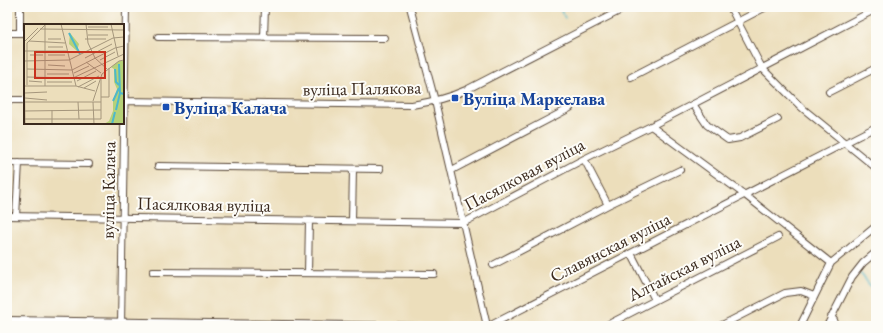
<svg xmlns="http://www.w3.org/2000/svg" width="883" height="333" font-family="'EB Garamond',serif">
  <style>
    .lines { fill: none; stroke-linecap: round; stroke-linejoin: round }
    .stream { stroke: #4eb8cb; stroke-width: 1.5 }
    .minor-casing { stroke: #564536; stroke-width: 8 }
    .minor { stroke: #fff; stroke-width: 6 }
    .transit-dot { fill: #1a4fb4; stroke: #fdfcf7; stroke-width: 1.5 }
    .labels { text-anchor: middle; dominant-baseline: central; stroke-width: 4; stroke-linejoin: round; paint-order: stroke }
    .street-label { font-size: 18px; fill: #3b2a1e; stroke: #fdfcf7 }
    .transit-label { font-size: 18px; font-weight: bold; fill: #164399; stroke: #fdfcf7; text-anchor: start }
    .inset-river { fill: none; stroke: #4eb8cb; stroke-width: 2 }
    .inset-road { fill: none; stroke: #a5967c; stroke-width: 1 }
    .view { fill: #c8321e; fill-opacity: 0.15; stroke: #c8321e; stroke-width: 2 }
    .inset-edge { fill: none; stroke: #3b2a1e; stroke-width: 2 }
  </style>
  <rect width="100%" height="100%" fill="#fdfcf7"/>
  <filter id="ink" filterUnits="userSpaceOnUse"><feTurbulence type="fractalNoise" baseFrequency=".025" numOctaves="2"/><feDisplacementMap in="SourceGraphic" scale="8" xChannelSelector="R" yChannelSelector="G"/><feConvolveMatrix kernelMatrix="1 2 1 2 8 2 1 2 1" color-interpolation-filters="sRGB"/></filter>
  <filter id="wash" filterUnits="userSpaceOnUse"><feTurbulence type="fractalNoise" baseFrequency=".012" numOctaves="4" result="noise"/><feDisplacementMap in="SourceGraphic" scale="16" xChannelSelector="R" yChannelSelector="G"/><feGaussianBlur stdDeviation="0.9" result="paint"/><feColorMatrix in="noise" values="0 0 0 0 0 0 0 0 0 0 0 0 0 0 0 0 0 1.4 0 .05"/><feComposite in="paint" operator="in"/></filter>
  <g filter="url(#wash)">
    <rect width="100%" height="100%" fill="#ecdebb"/>
    <g class="lines">
      <path class="stream" d="M559,7L565,18
        M861,274L876,293"/>
    </g>
  </g>
  <g filter="url(#ink)">
    <g class="lines">
      <defs>
        <path id="minor" d="M410,7L435,101L487,326
          M730,7L762,68L801,107L876,168
          M7,33H25
          M20,33V7
          M158,37L385,38
          M264,38L265,7
          M631,77L766,7
          M829,92L876,68
          M7,100H25
          M123,101L412,105C431,102 448,98 466,90L627,7
          M693,104L707,125L728,140L740,138L778,119
          M651,126L745,195L831,263
          M584,159L608,205
          M7,163L89,164
          M158,166L380,169
          M452,170L570,108
          M7,216L463,223L584,159L651,126L876,9
          M16,216L19,163
          M352,221L353,169
          M631,253L655,300
          M493,265L608,205L680,170
          M153,272L434,274
          M308,273L309,221
          M831,317L834,320L836,326
          M7,320L420,326
          M121,325L126,7
          M489,326L876,127
          M605,326L778,237
          M720,326L785,293L801,291L814,296
          M800,326L831,263L876,226
          M827,326L852,277L863,263L876,252"/>
      </defs>
      <use href="#minor" class="minor-casing"/>
      <use href="#minor" class="minor"/>
    </g>
  </g>
  <g class="transit-dot">
    <rect x="451" y="94" width="8" height="8" rx="2"/>
    <rect x="162" y="103" width="8" height="8" rx="2"/>
  </g>
  <g class="labels">
    <g class="street-label">
      <text transform="translate(362 88) rotate(-1)">вуліца Палякова</text>
      <text transform="translate(524 174) rotate(-28)">Пасялковая вуліца</text>
      <text transform="translate(108 190) rotate(-89)">вуліца Калача</text>
      <text transform="translate(204 204) rotate(1)">Пасялковая вуліца</text>
      <text transform="translate(610 247) rotate(-27)">Славянская вуліца</text>
      <text transform="translate(684 268) rotate(-27)">Алтайская вуліца</text>
    </g>
    <g class="transit-label">
      <text x="463" y="98">Вуліца Маркелава</text>
      <text x="174" y="107">Вуліца Калача</text>
    </g>
  </g>
  <g transform="translate(24 24)">
    <rect width="100" height="100" fill="#ecdebb"/>
    <path d="M46,9L55,20L53,27L45,20ZM95,37H100V100H80L85,97L89,87V77L93,65L90,58V45L87,43Z" fill="#b6d178"/>
    <path class="inset-river" d="M45,9L56,30M95,40L96,69M100,40V56M91,45L92,58L95,61M89,77L95,64M92,86L96,69L100,70M88,100L91,88"/>
    <path class="inset-road" d="M37,0L52,62M62,0L64,19L71,34L83,45M87,0L94,32M64,3H84M16,5L100,6M64,11H84M24,15H37M61,15H82M5,17L41,19M0,18L14,4M24,23H39M0,27H43M0,30L1,100M6,31H19M24,31H41M61,34L88,20M76,36L91,28M0,37L45,36L89,14L100,13M62,38L77,49M24,41L41,42M3,45L48,46L91,24L100,22M50,49L65,42M23,50H45M3,53L49,54L100,30M5,57L18,58M53,57L72,47M23,58H48M3,61V19L21,1M0,62H52L71,67M21,62V0M54,63L75,52M60,64L72,57M1,69L23,68M77,73H85V44M1,74L23,76M69,77L78,50L95,37L100,36M1,78H77M54,78L55,95M69,78L70,100M0,87L77,86M0,95H77V53M28,100V86"/>
    <path class="view" d="M11,28H81V54H11Z"/>
    <rect width="100" height="100" class="inset-edge"/>
  </g>
  <rect width="883" height="333" fill="none" stroke="#fdfcf7" stroke-width="24"/>
</svg>
